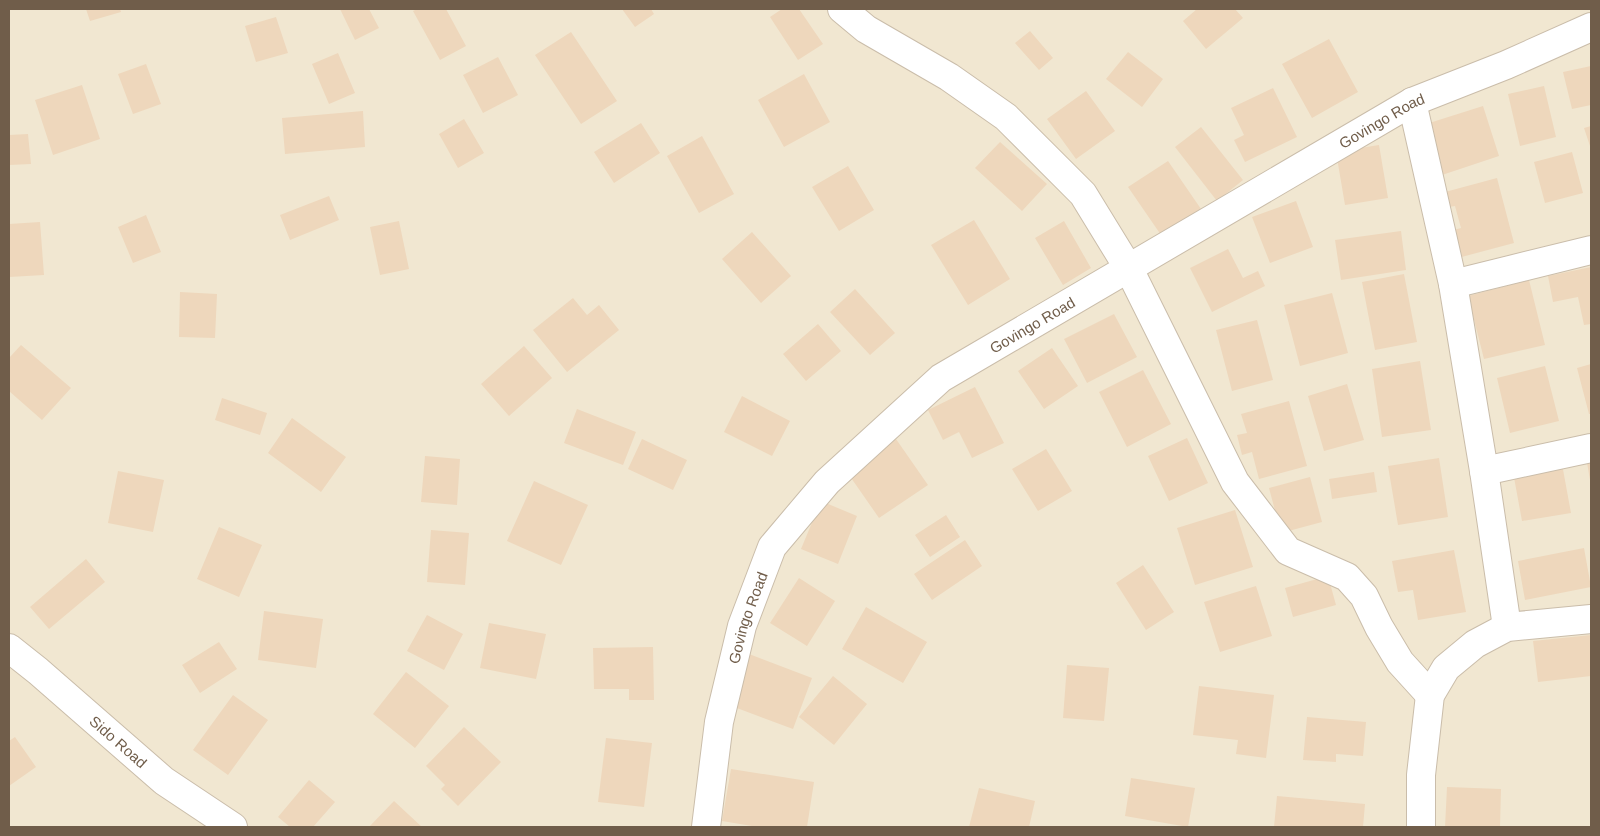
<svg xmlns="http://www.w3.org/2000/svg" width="1600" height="836" font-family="Arial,sans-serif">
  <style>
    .residential { fill: #f1e7d1 }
    .building { fill: #eed7bc }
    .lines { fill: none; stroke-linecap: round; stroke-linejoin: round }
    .street-casing { stroke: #cabdaa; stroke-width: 30 }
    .street { stroke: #fff; stroke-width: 28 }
    .labels { text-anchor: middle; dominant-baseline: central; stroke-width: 4; stroke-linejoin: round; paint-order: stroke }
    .street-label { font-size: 15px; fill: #705d4a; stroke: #fef8e8 }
  </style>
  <rect width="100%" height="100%" fill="#faf5e2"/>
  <path class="residential" d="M9,9H1591V827H9Z"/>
  <path class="building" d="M86,9H120L121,12L90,21Z
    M340,9H369L379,28L355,40Z
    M417,9H446L466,46L440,60L413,11Z
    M622,9H651L654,14L635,27Z
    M782,9H799L823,44L798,60L770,17Z
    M1197,9H1235L1243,18L1206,49L1183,21Z
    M276,17L288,53L256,62L245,26Z
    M1030,31L1053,58L1039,70L1015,43Z
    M571,32L617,101L581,124L535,55Z
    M1329,39L1358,92L1312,118L1282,64Z
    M1128,52L1163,79L1142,107L1106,79Z
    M338,53L355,93L329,104L312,64Z
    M498,57L518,95L483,113L463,75Z
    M146,64L161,104L133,114L118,74Z
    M1591,66V105L1572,109L1563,72Z
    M804,74L830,122L784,147L758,100Z
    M82,85L100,139L53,155L35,100Z
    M1544,86L1556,137L1520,146L1508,94Z
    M1273,88L1297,137L1245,162L1234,140L1244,135L1231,108Z
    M1086,91L1115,131L1076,159L1047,119Z
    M1483,106L1499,156L1439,176L1423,125Z
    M363,111L365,147L285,154L282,118Z
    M464,119L484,153L458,168L439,134Z
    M641,123L660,153L614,183L594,152Z
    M1591,126V149L1584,128Z
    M1201,127L1243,180L1217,201L1175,147Z
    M28,134L31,164L9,165V135Z
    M702,136L734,194L699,213L667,156Z
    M1000,142L1047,184L1022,211L975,168Z
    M1379,145L1388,198L1345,205L1336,152Z
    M1572,152L1583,193L1545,203L1534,162Z
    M1168,161L1201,209L1161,235L1128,187Z
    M848,166L874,210L839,231L812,187Z
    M1497,178L1514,243L1454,259L1446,232L1461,228L1455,206L1449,207L1445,192Z
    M329,196L339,220L290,240L280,215Z
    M1296,201L1313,247L1270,263L1252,217Z
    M146,215L161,252L133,263L118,227Z
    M974,220L1010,279L968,305L931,245Z
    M399,221L409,269L380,275L370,227Z
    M1064,221L1091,268L1063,285L1035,238Z
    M40,222L44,275L9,277V224Z
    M1401,231L1406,270L1341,280L1335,240Z
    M752,232L791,276L761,303L722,259Z
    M1228,249L1243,278L1258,271L1265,286L1212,312L1190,268Z
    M1591,267V324L1584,325L1578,297L1553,302L1548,276Z
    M1404,274L1417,342L1375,350L1362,282Z
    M1529,280L1545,345L1484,359L1468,296Z
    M855,289L895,333L870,355L830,312Z
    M180,292L217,294L215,338L179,337Z
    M1332,293L1348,353L1300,366L1284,305Z
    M573,298L587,315L599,305L619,330L567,372L533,330Z
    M1114,314L1137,357L1087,383L1064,339Z
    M1257,320L1273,380L1232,391L1216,330Z
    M818,324L841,351L806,381L783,354Z
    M21,345L71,388L42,420L9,391V358Z
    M524,346L552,378L509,416L481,384Z
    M1052,348L1078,386L1044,409L1018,371Z
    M1420,361L1431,430L1382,437L1372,369Z
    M1591,364V414H1589L1577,368Z
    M1545,366L1559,421L1510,433L1497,378Z
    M1143,370L1171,424L1127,447L1099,392Z
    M1347,384L1364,440L1324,451L1308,396Z
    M975,387L1004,443L972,458L959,432L943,440L928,410Z
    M742,396L790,421L772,456L724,432Z
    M222,398L267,413L260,435L215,420Z
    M1289,401L1307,466L1259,479L1252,452L1242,455L1237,435L1247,433L1241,414Z
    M577,409L636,432L623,465L564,443Z
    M292,418L346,457L321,492L268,453Z
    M1187,438L1208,483L1169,501L1148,456Z
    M642,439L687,460L673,490L628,469Z
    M896,439L928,485L879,518L847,472Z
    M1046,449L1072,491L1038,511L1012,469Z
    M425,456L460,459L457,505L421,502Z
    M1591,456V480H1590L1586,457Z
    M1439,458L1448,517L1398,525L1388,466Z
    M1562,464L1571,513L1522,521L1513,472Z
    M118,471L164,480L153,532L108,523Z
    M1374,472L1377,492L1332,499L1329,479Z
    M1310,477L1322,522L1281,533L1269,488Z
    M534,481L588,505L561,565L507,541Z
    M821,501L857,516L838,564L801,549Z
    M1235,510L1253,567L1195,585L1177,528Z
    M946,515L960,537L930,557L915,535Z
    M219,527L262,545L239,597L197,579Z
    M431,530L469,533L465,585L427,582Z
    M965,540L982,566L932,600L914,574Z
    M1584,548L1591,587L1525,600L1518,561Z
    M1454,550L1466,612L1418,620L1413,590L1398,592L1392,561Z
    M86,559L105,582L49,629L30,607Z
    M1143,565L1174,612L1146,630L1116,583Z
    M1328,576L1336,605L1293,617L1285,588Z
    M799,578L835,601L807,646L770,623Z
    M1256,586L1272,636L1220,652L1204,602Z
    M866,607L927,642L903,683L842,649Z
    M264,611L323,619L316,668L258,660Z
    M427,615L463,634L444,670L407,651Z
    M489,623L546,634L536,679L480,668Z
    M1591,635V676L1538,682L1533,641Z
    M219,642L237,669L200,693L182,665Z
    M653,647L654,700H629V689H594L593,648Z
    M749,654L812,678L793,729L729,705Z
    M1067,665L1109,668L1104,721L1063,718Z
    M406,672L449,706L415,748L373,714Z
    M833,676L867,704L834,745L799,717Z
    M1199,686L1274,695L1266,758L1236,754L1238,740L1193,735Z
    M233,695L268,720L228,775L193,750Z
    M1307,717L1366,722L1363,756L1336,754V762L1303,760Z
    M464,727L501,762L458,806L441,789L445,785L426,766Z
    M15,737L36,767L9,786V741Z
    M606,738L652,743L644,807L598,802Z
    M731,769L814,782L807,827H758L722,821Z
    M1131,778L1195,788L1188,827L1125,816Z
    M309,780L335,802L313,827H290L278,817Z
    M1447,787L1501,789L1500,827H1445Z
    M979,788L1035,801L1029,827H969Z
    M1277,796L1365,804L1363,827H1274Z
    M394,801L422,827H369Z"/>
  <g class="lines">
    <defs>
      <g id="street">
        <path d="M842,9L866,29L949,77L1006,117L1083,194L1129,269L1235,482L1288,551L1347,577L1364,596L1379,627L1400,662L1430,695"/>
        <path d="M1412,102L1453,284L1484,471L1507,627"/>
        <path d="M1453,284L1591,250"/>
        <path d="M1484,471L1591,448"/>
        <path id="s1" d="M9,648L38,671L164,781L233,827"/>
        <path id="s2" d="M706,827L719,722L742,626L772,547L827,482L941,378L1412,102L1506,65L1591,27"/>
        <path d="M1421,827V775L1430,695L1446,668L1475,644L1507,627L1591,619"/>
      </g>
    </defs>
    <use href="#street" class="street-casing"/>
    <use href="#street" class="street"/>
  </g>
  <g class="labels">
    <g class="street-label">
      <text stroke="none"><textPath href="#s2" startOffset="1039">Govingo Road</textPath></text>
      <text stroke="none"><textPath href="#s2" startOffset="634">Govingo Road</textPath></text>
      <text stroke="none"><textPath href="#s2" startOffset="214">Govingo Road</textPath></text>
      <text stroke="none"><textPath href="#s1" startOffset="144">Sido Road</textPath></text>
    </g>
  </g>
  <rect width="1600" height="836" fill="none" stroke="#705d4a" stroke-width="20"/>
</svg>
